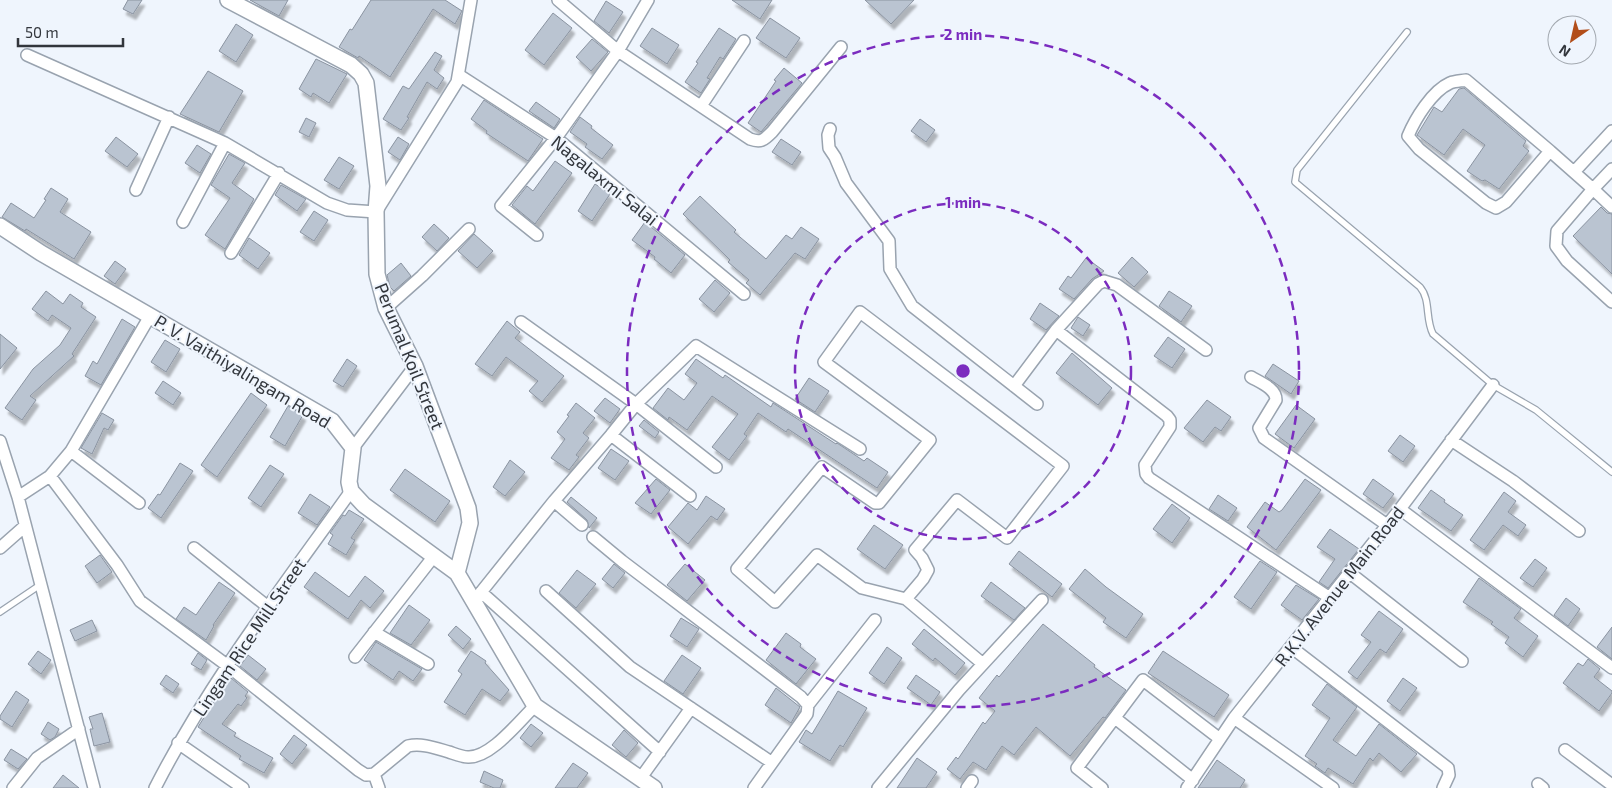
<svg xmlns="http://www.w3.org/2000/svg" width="1612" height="788" font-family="'Exo 2',sans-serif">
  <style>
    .building { fill: #bac4d1; stroke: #8a93a0; filter: url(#shadow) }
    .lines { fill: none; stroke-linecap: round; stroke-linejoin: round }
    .lane-casing { stroke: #99a3af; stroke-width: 8 }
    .street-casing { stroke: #99a3af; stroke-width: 14 }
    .secondary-casing { stroke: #99a3af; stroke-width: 18 }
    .lane { stroke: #fff; stroke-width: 5.5 }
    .street { stroke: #fff; stroke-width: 11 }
    .secondary { stroke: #fff; stroke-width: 15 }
    .ring { fill: none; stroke: #7b2cbf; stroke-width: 2.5; stroke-dasharray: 9 6 }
    .labels { text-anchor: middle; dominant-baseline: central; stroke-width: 4; stroke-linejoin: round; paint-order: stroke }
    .street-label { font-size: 18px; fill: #32363c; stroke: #eff5fd }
    .centre { fill: #7b2cbf; stroke: #eff5fd; stroke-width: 2.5 }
    .ring-label { font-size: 15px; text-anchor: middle; font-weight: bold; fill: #7b2cbf; stroke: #eff5fd; stroke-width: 4; stroke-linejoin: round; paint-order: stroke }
  </style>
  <defs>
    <filter id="shadow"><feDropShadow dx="3" dy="5.5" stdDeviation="1" flood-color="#0004"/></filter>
  </defs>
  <rect width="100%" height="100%" fill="#eff5fd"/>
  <path class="building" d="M128,0H142L133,14L123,9Z
    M250,0H288L279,16Z
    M371,0H445L462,11L455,24L433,9L390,77L359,56L358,58L339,47L350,29L352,30Z
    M732,0H772L760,19Z
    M865,0H914L891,24Z
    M606,1L623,12L609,33L594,21Z
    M553,13L572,28L544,65L525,50Z
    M770,18L800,38L786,58L756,38Z
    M236,24L253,35L236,62L219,51Z
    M652,28L679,45L667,64L640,46Z
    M719,28L736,39L723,59L720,57L707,78L710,79L701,93L685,82L698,63L696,62Z
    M592,39L608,52L591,71L576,57Z
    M435,52L442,56L434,70L444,78L437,89L427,82L407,117L409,118L401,130L383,119L403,86L409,89Z
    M316,59L347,74L329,103L313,93L311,97L299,89Z
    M784,68L802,83L761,132L748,123L776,81L774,80Z
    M208,71L243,91L219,132L180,114Z
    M1464,88L1526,141L1523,146L1529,151L1499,189L1485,180L1482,181L1467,171L1485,145L1463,129L1444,155L1417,135L1434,107L1442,112L1459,89Z
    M484,100L543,139L528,161L486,133L487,131L471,119Z
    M536,102L560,119L554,128L529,111Z
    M580,117L592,126L591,128L613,145L602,159L585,147L587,144L570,132Z
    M306,118L316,123L309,137L299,132Z
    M920,119L935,130L926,142L911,131Z
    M116,137L138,154L127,167L105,151Z
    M398,137L409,144L400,160L388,152Z
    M781,139L801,152L792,165L772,152Z
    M197,145L211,154L200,173L185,163Z
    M229,154L245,163L232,183L254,199L225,249L205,235L230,198L211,185Z
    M339,157L354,166L339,189L324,180Z
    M555,161L572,173L535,224L512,205L527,186L533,191Z
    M595,184L610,194L592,221L578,211Z
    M281,185L306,199L297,211L275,195Z
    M51,188L68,199L60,212L91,232L74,259L26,229L25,231L2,217L11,203L34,218L46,200L44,199Z
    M700,196L736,230L734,232L766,259L786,235L792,239L801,227L819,239L805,259L795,253L760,295L746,283L749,280L728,262L730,260L683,214Z
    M1601,207L1607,213L1612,214V274L1573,236Z
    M314,211L328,220L314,241L300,232Z
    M645,222L685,255L671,273L654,259L655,257L632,240Z
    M434,224L449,238L437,251L422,237Z
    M474,234L493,251L477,268L458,251Z
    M249,238L270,253L258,269L239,255Z
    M1132,257L1148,272L1134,287L1118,273Z
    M1086,258L1104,271L1092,279L1074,299L1059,289L1068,276L1071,278Z
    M115,261L126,269L115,284L104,276Z
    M401,263L411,276L394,291L390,287L387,275Z
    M715,280L730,293L714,312L699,299Z
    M46,291L63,304L70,294L83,303L81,307L96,317L72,354L74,356L30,396L36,400L22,420L5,408L33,369L60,345L71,328L52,315L48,321L32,309Z
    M1169,291L1192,306L1181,322L1159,306Z
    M1040,303L1059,316L1046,330L1030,319Z
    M1078,317L1090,325L1083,336L1071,328Z
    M122,319L135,327L101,385L85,376L93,361L97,364Z
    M507,321L520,332L515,338L564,376L542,402L529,391L538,381L506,357L492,376L475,364Z
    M0,334L17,348L0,369Z
    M1168,337L1185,349L1172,368L1154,356Z
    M165,340L180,349L166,372L151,362Z
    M1072,353L1112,388L1098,405L1056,373Z
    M347,359L357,366L343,387L333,381Z
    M696,359L723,378L725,375L771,407L773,403L836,444L837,443L864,461L867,458L888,472L877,488L788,429L786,432L758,413L744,434L747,436L729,460L712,447L738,414L712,396L687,430L669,417L668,420L653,408L668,388L684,400L697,383L685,374Z
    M1273,364L1299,381L1291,394L1265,376Z
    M809,378L829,391L815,412L795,399Z
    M163,381L181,393L173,405L155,393Z
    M251,393L267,405L217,477L201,465Z
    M605,398L620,409L610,423L594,411Z
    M1207,400L1231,417L1221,431L1215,427L1203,442L1184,428Z
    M576,403L595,418L583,433L589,438L576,455L579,457L569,470L551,458L565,439L557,432L569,416L567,415Z
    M1296,405L1315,419L1294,448L1275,434Z
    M288,406L303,415L285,446L270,437Z
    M102,413L114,420L108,430L104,428L92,454L81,448Z
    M644,420L659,432L655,438L639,426Z
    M1400,435L1415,446L1403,462L1388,451Z
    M611,449L629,461L615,480L598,468Z
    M510,460L525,472L505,496L493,487Z
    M180,463L193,471L161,518L148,508L158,494L160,495Z
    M270,465L284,474L261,507L248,498Z
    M405,469L450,501L435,522L390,490Z
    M656,479L670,490L651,514L635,503Z
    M1305,479L1321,490L1276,550L1247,527L1265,502L1279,512L1282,510Z
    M1373,479L1394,494L1383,508L1363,494Z
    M1431,490L1445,500L1444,502L1463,515L1451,531L1418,508Z
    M1504,492L1516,501L1508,512L1526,525L1518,536L1503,525L1484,550L1470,540Z
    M310,494L330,507L317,525L298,513Z
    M1218,495L1237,508L1228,521L1209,509Z
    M706,496L725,509L717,520L711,516L688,544L668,527L688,503L697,510Z
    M571,497L597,518L589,528L587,520L567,502Z
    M1172,504L1190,518L1172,543L1153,529Z
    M349,510L364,519L351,538L355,540L346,555L328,544L333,535L330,533L343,515L345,516Z
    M874,525L903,545L885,569L857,549Z
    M1330,529L1359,549L1328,588L1319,582L1335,559L1317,547Z
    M1019,551L1062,584L1052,597L1009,564Z
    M100,555L112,572L97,583L85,566Z
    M1535,559L1547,568L1533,587L1520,578Z
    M1260,561L1277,572L1251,609L1234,597Z
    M614,564L625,573L613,588L602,579Z
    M685,564L705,580L687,601L667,585Z
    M1085,569L1106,587L1143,614L1126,638L1103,622L1106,618L1069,589Z
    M577,570L596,584L576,608L559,593Z
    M315,572L349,597L365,576L384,591L370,608L361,600L348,619L304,587Z
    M1479,578L1521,609L1514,618L1538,636L1523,657L1505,643L1509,637L1491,624L1493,622L1463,602Z
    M219,582L235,593L213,625L214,626L206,640L176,619L184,607L196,615Z
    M991,582L1025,608L1014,620L981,596Z
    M1296,585L1319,599L1302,620L1281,605Z
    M1566,598L1580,609L1568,626L1554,615Z
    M409,605L430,620L411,645L390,633Z
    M1379,611L1403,629L1386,653L1380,649L1357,679L1348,672L1371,642L1361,635Z
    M681,618L699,629L687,647L670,636Z
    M92,620L97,631L75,641L70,630Z
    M1043,624L1095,665L1094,667L1126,690L1105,718L1103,717L1070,756L1036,727L1014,755L1002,746L986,770L973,762L960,779L947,769L956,757L958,759L983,722L985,724L995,711L979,698L997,675L999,677Z
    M456,626L471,639L463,649L448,635Z
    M1612,627V659L1597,647Z
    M924,629L965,663L955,675L935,658L933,661L912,644Z
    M786,633L801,644L800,647L816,659L796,684L766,660Z
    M376,642L422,669L413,681L399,671L393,680L364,660Z
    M887,647L902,658L884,684L869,673Z
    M38,651L51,660L41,674L28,664Z
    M471,651L486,661L485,663L509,690L500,701L482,689L465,715L444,702L462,674L458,671Z
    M1163,651L1229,695L1214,717L1148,673Z
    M198,653L207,660L201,670L191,664Z
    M248,655L266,669L257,680L240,666Z
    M682,655L701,668L683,694L664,681Z
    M1588,659L1600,669L1594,677L1612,691V693L1599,711L1563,683L1578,663L1583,666Z
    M166,675L179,684L173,693L160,684Z
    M916,675L940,692L931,705L907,688Z
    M231,678L248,692L245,696L247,698L241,706L238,704L222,724L236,733L234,736L273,758L264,773L239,759L241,756L198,727L225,684Z
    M1403,678L1417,688L1400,711L1387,701Z
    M1327,684L1357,707L1333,740L1356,756L1379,724L1417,754L1401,772L1379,753L1373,761L1370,758L1353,784L1328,768L1325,773L1315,766L1317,764L1305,756L1330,718L1312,705Z
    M776,688L800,707L791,723L765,705Z
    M16,691L29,700L12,727L0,719V716Z
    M838,691L867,708L843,747L840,745L830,761L799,742L806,730L812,734Z
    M102,713L110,742L94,746L90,729H93L89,717Z
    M48,722L59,729L55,737L50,740L41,734Z
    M531,724L543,733L531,747L520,738Z
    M624,730L638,743L626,757L612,745Z
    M294,735L307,745L292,764L280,754Z
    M11,749L27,759L18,769L4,760Z
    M917,758L937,772L926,788H897Z
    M1217,760L1245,780L1240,788H1198Z
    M573,763L588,773L577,788H555Z
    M484,771L503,780L500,788H494L480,782Z
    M63,775L79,788H53Z"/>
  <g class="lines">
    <defs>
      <path id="lane" d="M1407,32L1297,170L1295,182L1420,287C1431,300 1425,319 1433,334L1493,385L1536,410L1612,472
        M0,612L40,585"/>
      <path id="street" d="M558,0L618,51L750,139C761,143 764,140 772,132L841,47
        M27,55L225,143L327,203L347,210L376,212L457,82L471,0
        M459,75L556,138L744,294
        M701,106L744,41
        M830,129L828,135L829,148L835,157L846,183L889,241L890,269L912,306L1037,404
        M1550,151L1466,80C1461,81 1455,81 1450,83C1432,91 1415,119 1408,136L1419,149L1486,203L1496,208L1506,202L1550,151L1593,189L1557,231L1556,246L1567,261L1612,302
        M1612,169L1593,189L1612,207
        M1574,172L1612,131
        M136,190L169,117
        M183,222L225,143
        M537,235L501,206L556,138L618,51L648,0
        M231,253L279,173
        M386,308L422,276L469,229
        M521,322L636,404L716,467
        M1056,330L1167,416L1170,420V427L1145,465L1146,474L1149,478L1330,598
        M1251,377C1259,382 1276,388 1276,400L1259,428L1264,438L1387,525
        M1014,386L1056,330L1098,284L1104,281L1117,285L1206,350
        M611,435L690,496
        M1451,440L1513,481L1579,531
        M0,441L18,497L94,788
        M353,448L415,366
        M71,451L139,503
        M50,476L117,565L140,601L228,666L358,770L366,775L374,774L408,746C422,743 435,748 449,752C455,754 462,757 468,757C491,758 519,721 535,706
        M18,497L50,476L71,451L150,316
        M554,501L582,525
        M1400,509L1612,668
        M593,537L622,561L801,697L808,705
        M0,548L25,526
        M194,548L268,607
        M1350,573L1462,661
        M546,591L630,667L771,762
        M481,592L660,752
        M906,599L923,579L928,570L922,558L915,550L957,500L1007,538L1063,466L860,312L824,362L930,440L879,503H875L822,467L737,569L775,602L817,555L862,588L906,599L983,664
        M474,601L554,501L611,435L636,404L696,346L860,449
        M374,632L428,664
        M1291,647L1448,768L1449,775L1443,788
        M355,657L434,556
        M1115,718L1193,780
        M1234,718L1333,788
        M178,743L243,788
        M1565,750L1612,785
        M374,774L379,788
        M640,779L691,708
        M1538,784L1543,788
        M13,788L37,758L79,729
        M155,788C209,682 282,588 351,491
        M754,788L807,714L808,705L875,620
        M878,788L959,690L1042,600
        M967,788L972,781
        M1102,788L1077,768L1143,680L1220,739
        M1187,788L1234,718L1400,509L1493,385"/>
      <path id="secondary" d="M228,0L351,65L361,74L366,83L378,186L376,212L377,274L386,308L415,366L468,508L470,523L457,573
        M0,226L41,253L332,421L353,448L349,482L351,491L364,505L457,573L535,706L654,788"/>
    </defs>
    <use href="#lane" class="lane-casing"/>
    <use href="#street" class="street-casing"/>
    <use href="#secondary" class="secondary-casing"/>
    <use href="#lane" class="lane"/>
    <use href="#street" class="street"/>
    <use href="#secondary" class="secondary"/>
  </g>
  <g class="ring">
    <circle cx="963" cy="371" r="168"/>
    <circle cx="963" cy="371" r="336"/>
  </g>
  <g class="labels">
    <g class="street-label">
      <text transform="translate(605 180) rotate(39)">Nagalaxmi Salai</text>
      <text transform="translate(410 356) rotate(68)">Perumal Koil Street</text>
      <text transform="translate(243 371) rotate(31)">P. V. Vaithiyalingam Road</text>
      <text transform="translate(1339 586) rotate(-52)">R.K.V. Avenue Main Road</text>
      <text transform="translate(249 637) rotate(-56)">Lingam Rice Mill Street</text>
    </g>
  </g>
  <circle cx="963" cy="371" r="8" class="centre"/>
  <g class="ring-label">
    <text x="963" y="40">2 min</text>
    <text x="963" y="208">1 min</text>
  </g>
  <g transform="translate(1572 40) rotate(214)"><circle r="24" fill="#eff5fd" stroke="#a3a9b0"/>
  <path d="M0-4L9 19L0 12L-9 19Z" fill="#b24e1a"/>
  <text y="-8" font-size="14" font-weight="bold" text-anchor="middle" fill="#32363c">N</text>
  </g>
  <path d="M18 38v8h105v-8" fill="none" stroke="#32363c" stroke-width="2.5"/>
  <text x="25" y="38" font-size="15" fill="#32363c" stroke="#eff5fd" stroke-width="4" paint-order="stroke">50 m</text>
</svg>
